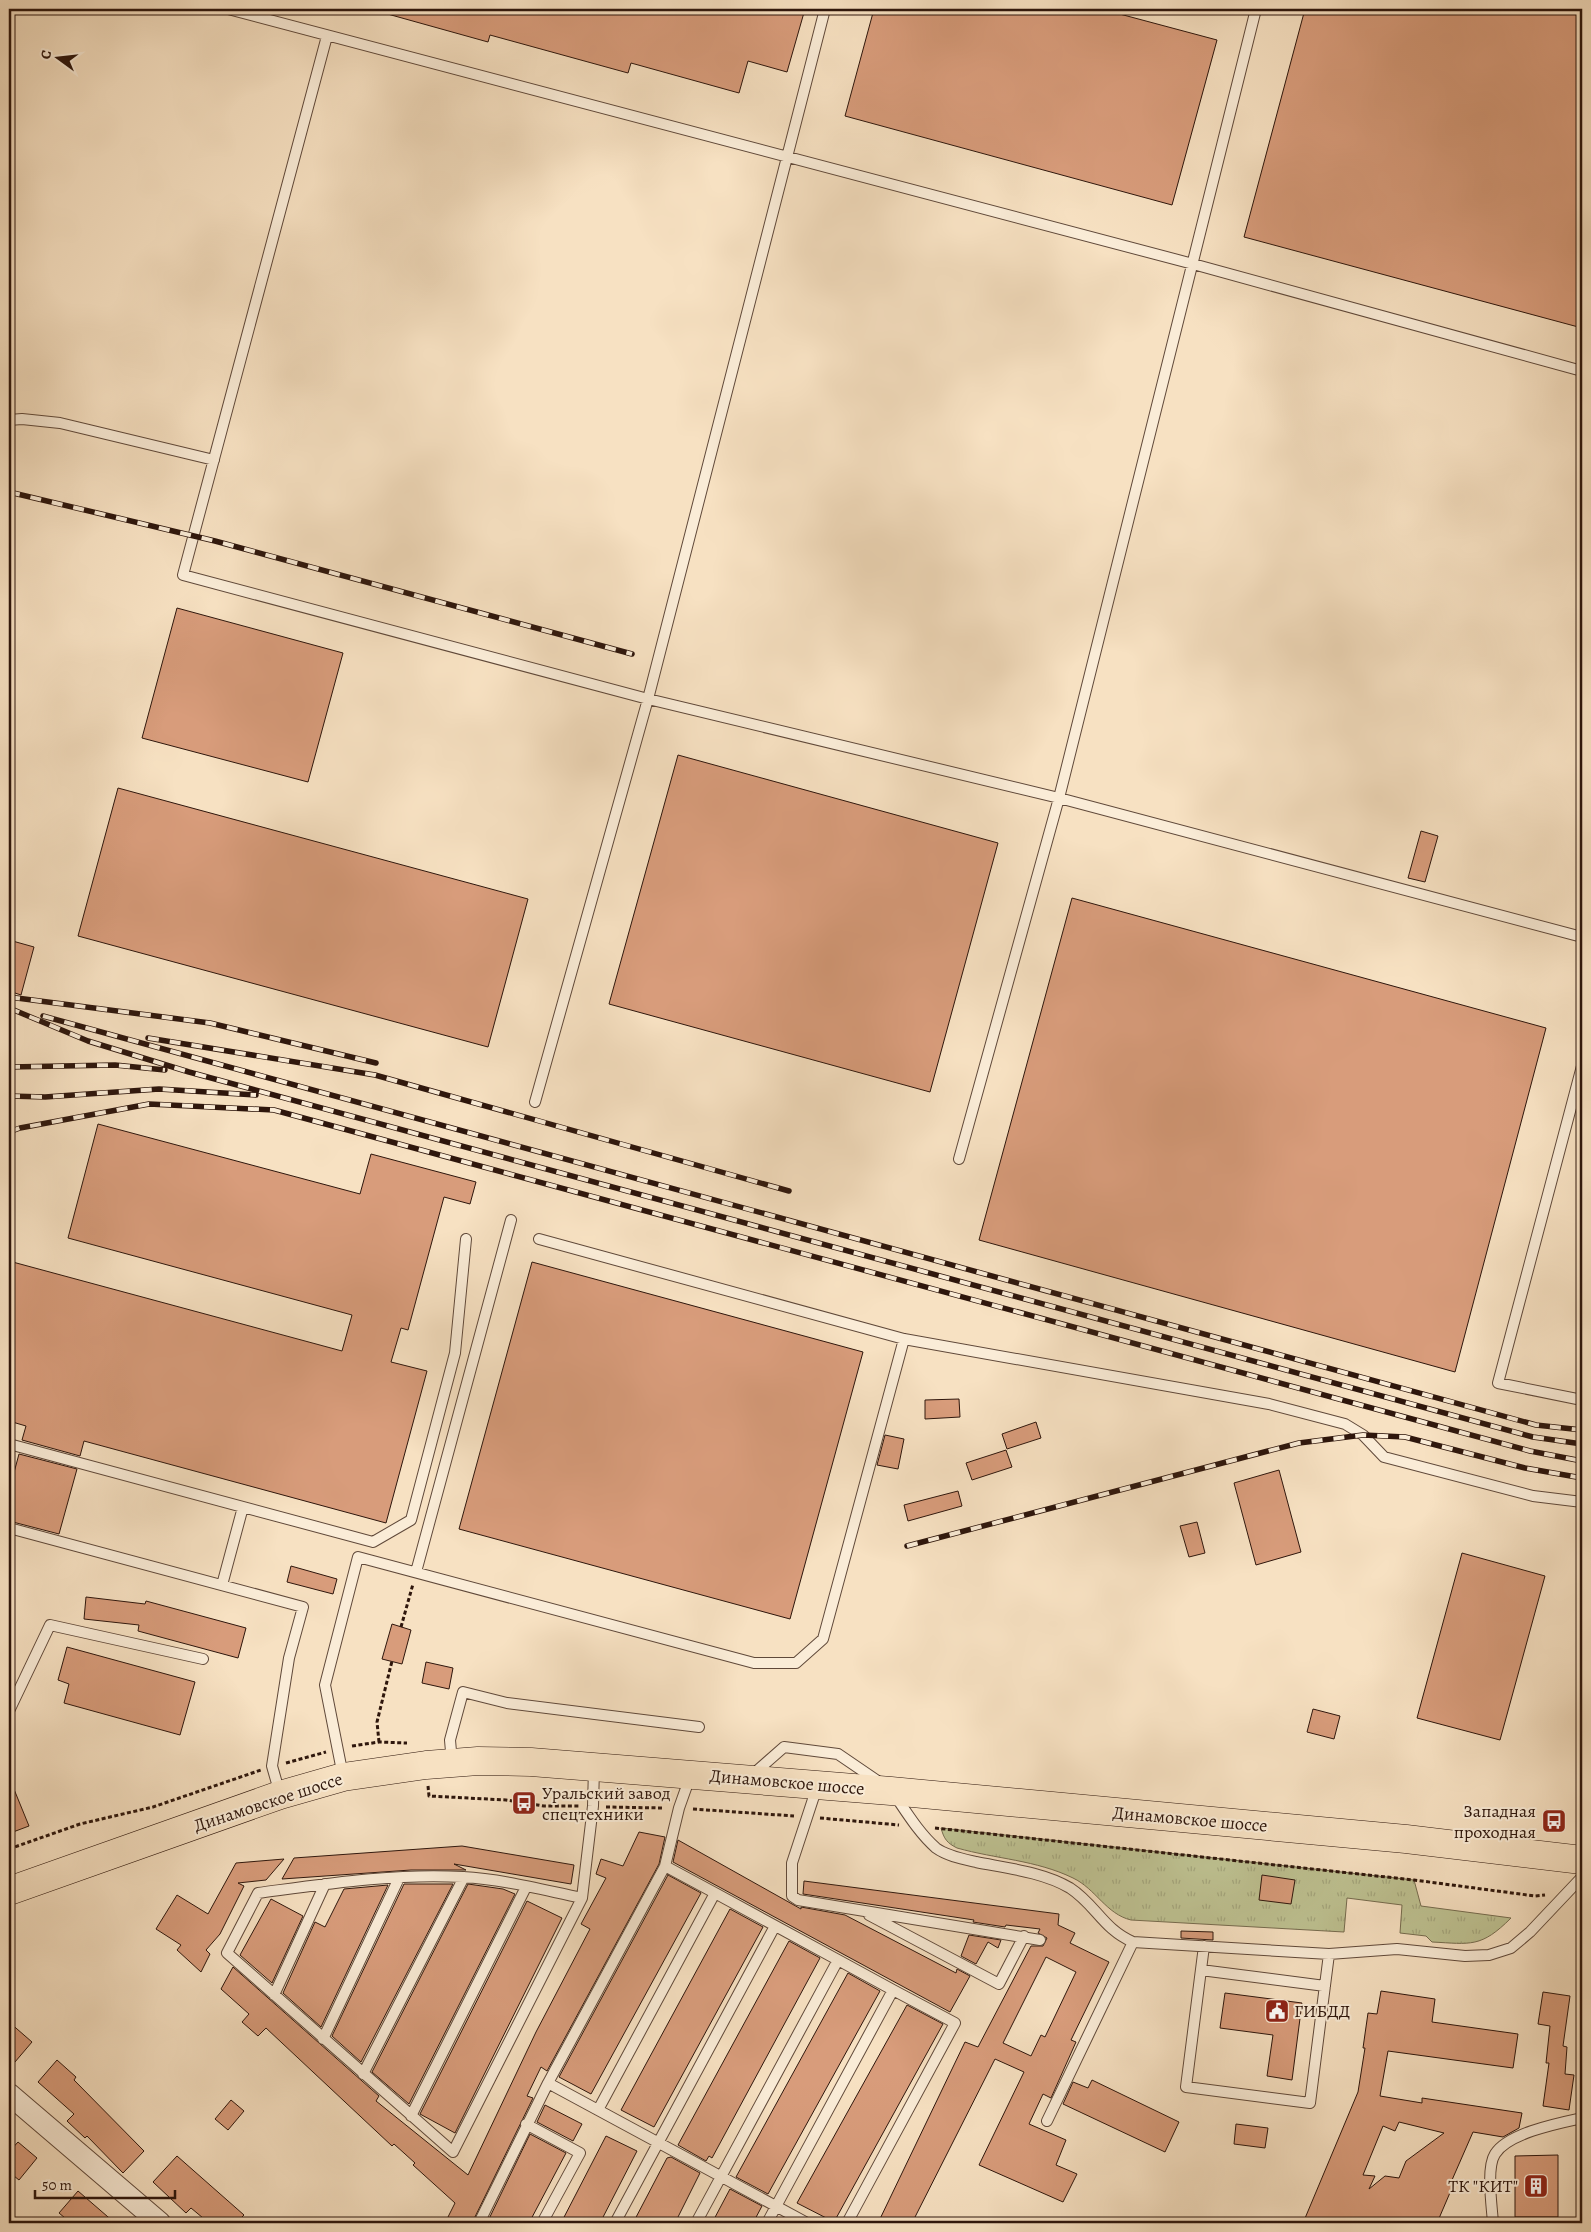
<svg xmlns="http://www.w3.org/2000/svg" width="1591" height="2232" font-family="Alegreya,serif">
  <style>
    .grass { fill: url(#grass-tufts); stroke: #766c4f }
    .building { fill: #d89c7b; stroke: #2e160c; fill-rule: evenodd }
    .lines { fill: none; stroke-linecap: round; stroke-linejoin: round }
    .lane-casing { stroke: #60493a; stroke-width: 12 }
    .street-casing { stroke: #60493a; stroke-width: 23 }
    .primary-casing { stroke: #2e160c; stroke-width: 29 }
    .path { stroke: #2e160c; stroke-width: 3; stroke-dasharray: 4 2.5; stroke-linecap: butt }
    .lane { stroke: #faecd7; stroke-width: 10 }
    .street { stroke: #faecd7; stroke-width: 21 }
    .primary { stroke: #f7e1c2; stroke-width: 28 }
    .rail-casing { stroke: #2e160c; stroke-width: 5.5 }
    .rail { stroke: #faecd7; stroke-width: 4; stroke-dasharray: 11; stroke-linecap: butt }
    .labels { text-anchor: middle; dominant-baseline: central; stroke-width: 4; stroke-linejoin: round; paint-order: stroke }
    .street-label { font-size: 18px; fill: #2e160c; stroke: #faecd7 }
    .poi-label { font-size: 18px; fill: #2e160c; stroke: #faecd7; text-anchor: start }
  </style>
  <defs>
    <pattern id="grass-tufts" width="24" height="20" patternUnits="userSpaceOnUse" patternTransform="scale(1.25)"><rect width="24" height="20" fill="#bec292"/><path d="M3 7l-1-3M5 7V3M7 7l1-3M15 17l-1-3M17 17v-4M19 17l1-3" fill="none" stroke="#a4a67d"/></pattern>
  </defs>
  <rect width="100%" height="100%" fill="#f7e1c2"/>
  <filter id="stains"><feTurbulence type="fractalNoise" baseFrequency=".004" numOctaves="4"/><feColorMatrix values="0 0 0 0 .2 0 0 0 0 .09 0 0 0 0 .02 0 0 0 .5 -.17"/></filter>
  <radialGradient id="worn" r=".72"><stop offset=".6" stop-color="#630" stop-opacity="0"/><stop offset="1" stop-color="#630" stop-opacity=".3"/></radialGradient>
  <path class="grass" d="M941,1828L1414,1880L1421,1906L1511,1918C1481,1948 1471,1944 1432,1942L1426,1936L1400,1933L1402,1905L1347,1898L1344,1932L1131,1920C1106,1914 1096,1889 1073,1878C1036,1860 996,1859 957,1848C947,1843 944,1839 941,1828Z"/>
  <path class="building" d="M384,9H805L787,72L748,61L739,93L631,63L628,73L490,35L488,42L384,13Z
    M874,9H1101L1217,40L1172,205L845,116Z
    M1305,9H1582V328L1244,237Z
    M177,608L343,653L308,782L142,738Z
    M678,755L998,843L930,1092L609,1004Z
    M118,788L528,899L488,1047L78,936Z
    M1421,831L1438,836L1425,882L1408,878Z
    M1072,898L1546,1028L1455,1372L979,1240Z
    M9,940L34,947L21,995L9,991Z
    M98,1124L360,1194L371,1154L476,1182L470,1204L444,1197L408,1330L401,1328L391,1362L427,1371L386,1523L84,1441L80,1456L22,1440L26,1426L9,1421V1261L342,1351L352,1315L68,1238Z
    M532,1262L863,1352L790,1619L459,1529Z
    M959,1399L960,1417L925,1419V1400Z
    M1036,1422L1041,1438L1007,1449L1002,1434Z
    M885,1435L904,1439L898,1469L877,1465Z
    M1006,1450L1012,1467L972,1480L966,1463Z
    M19,1454L77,1469L59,1534L9,1521V1491Z
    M1279,1470L1301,1552L1256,1565L1234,1483Z
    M958,1491L962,1506L908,1521L904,1505Z
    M1197,1522L1205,1553L1189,1557L1180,1526Z
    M1462,1553L1545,1576L1500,1740L1417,1718Z
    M291,1566L337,1579L333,1594L287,1582Z
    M86,1597L145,1604L146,1601L246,1628L238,1658L138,1631L139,1625L84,1619Z
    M392,1624L411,1630L402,1664L382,1659Z
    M67,1647L195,1682L180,1735L64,1703L69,1684L58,1680Z
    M426,1662L453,1668L449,1689L422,1683Z
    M1313,1709L1340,1716L1334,1739L1307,1732Z
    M9,1777L29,1826L13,1832L9,1821Z
    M639,1832L665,1837L659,1864L547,2071L541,2067L527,2096L533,2098L472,2223H461L448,2217L455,2203L413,2165L415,2163L394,2144L392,2146L266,2028L258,2036L242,2022L249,2014L221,1989L233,1967L379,2096L376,2101L468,2175L536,2032L590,1929L581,1924L606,1878L596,1874L601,1859L623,1866Z
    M678,1840L801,1909V1907L845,1915L956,1973L957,1969L970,1976L950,2012L673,1862Z
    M462,1846L574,1865L571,1884L454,1864L466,1870H411L282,1879L294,1858Z
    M284,1859L266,1880L238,1883L244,1886L220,1934L206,1950L210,1954L201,1972L177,1950L181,1945L156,1929L177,1895L208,1914L236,1863Z
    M668,1875L701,1893L591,2094L559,2077Z
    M1262,1875L1295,1880L1291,1904L1259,1900Z
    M804,1881L1059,1914L1058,1925L1075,1933L1070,1943L1109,1962L1071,2040L1076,2042L1051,2098L1043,2094L1029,2124L1066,2140L1056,2165L1077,2174L1063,2202L979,2165L1024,2072L995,2059L912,2223H878L965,2042L978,2047L1031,1946H1043L1047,1938L1038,1933L1040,1929L1006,1925L1005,1927L973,1922L974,1920L803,1894ZM1046,1957L1076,1972L1045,2037L1041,2035L1031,2056L1003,2043Z
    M404,1884H453L361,2062L332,2036Z
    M468,1884L503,1889L515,1894L409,2104L372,2072Z
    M388,1885L321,2027L283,1993L315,1922L325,1927L344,1889Z
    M271,1899L303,1916L272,1983L240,1955Z
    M527,1901L562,1918L455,2133L420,2114Z
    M730,1909L763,1927L654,2127L621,2110Z
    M1181,1931L1213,1932V1940L1181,1938Z
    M969,1935L1001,1940L998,1948L988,1942L976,1964L961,1956Z
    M789,1941L820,1958L712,2158L709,2156L706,2161L678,2145Z
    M848,1973L880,1991L768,2194L736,2177Z
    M1381,1991L1435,1999L1432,2022L1518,2034L1513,2068L1388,2051L1380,2096L1422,2103V2098L1522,2113L1519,2128L1503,2137L1473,2132L1452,2180L1455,2181L1437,2223H1303L1358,2092L1365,2048H1363L1368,2013L1377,2014ZM1399,2122L1444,2133L1406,2161L1399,2178L1385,2176L1369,2189L1375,2176L1363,2175L1383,2126L1395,2131Z
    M1543,1992L1570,1996L1563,2046L1567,2047L1565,2074L1574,2075L1569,2110L1543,2106L1549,2063H1546L1550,2026L1538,2024Z
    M1225,1993L1302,2003L1292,2080L1267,2076L1273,2035L1220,2028Z
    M907,2005L943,2024L834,2222L797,2203Z
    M9,2022L32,2042L9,2069Z
    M57,2060L76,2077L74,2080L144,2151L123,2173L87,2136L85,2138L67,2121L74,2114L38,2082Z
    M1092,2080L1179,2122L1165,2152L1063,2104L1073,2082L1088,2088Z
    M231,2100L244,2111L228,2130L215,2119Z
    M545,2105L582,2124L573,2141L537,2122Z
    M1236,2124L1268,2128L1265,2148L1234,2144Z
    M530,2134L566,2153L529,2223H487Z
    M606,2136L637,2151L600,2223H561Z
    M18,2142L37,2158L19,2180L9,2172V2152Z
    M1558,2155V2217H1515V2156Z
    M177,2156L244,2215L236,2223H209L191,2208L186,2213L153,2182Z
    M671,2157L700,2173L675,2223H633L667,2158Z
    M730,2189L762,2206L753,2223H712Z
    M78,2191L115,2223H71L59,2213Z"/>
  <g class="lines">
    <defs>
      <path id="lane" d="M228,9L1193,264L1582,371
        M327,36L183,575L648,699L1059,798L1582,937
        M9,420L22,419L60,423L214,460
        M1582,1066L1498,1383L1582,1400
        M535,1102L648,699L825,9
        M959,1159L1059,798L1256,9
        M539,1239L904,1339L1269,1404L1345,1424L1363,1435L1384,1457L1533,1496L1582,1502
        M9,1444L373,1542L411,1520L455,1353L466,1239
        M9,1528L303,1607L289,1658L272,1766L280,1794
        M416,1572L511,1220
        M222,1585L243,1507
        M9,1711L50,1625L203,1659
        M452,1763L450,1740L463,1692L507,1703L699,1727
        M343,1776L325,1685L358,1557L754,1663H796L823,1639L904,1339
        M751,1776L784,1747L838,1754L879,1782
        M690,1777L679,1808L665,1866L548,2083L807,2223
        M817,1787L792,1863V1896L798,1900L1040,1940
        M894,1794C907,1813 919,1833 936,1848C947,1856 963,1859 976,1862C1006,1868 1043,1872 1070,1888C1096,1905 1103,1929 1133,1942L1329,1954L1397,1949L1465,1956L1489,1955L1511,1948L1530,1932L1582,1877
        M665,1866L715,1893
        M582,1898C543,1890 502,1879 463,1877C395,1873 325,1884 258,1893L227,1953L453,2152L582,1898L593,1806L594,1768
        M869,1915L999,1984L1024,1936
        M1204,1946L1186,2087L1310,2103L1329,1954
        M838,1960L893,1990
        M1201,1970L1325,1986
        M274,1995L325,1884
        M323,2039L399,1878
        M363,2074L464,1877
        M598,2110L715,1893L838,1960L696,2223
        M411,2116L526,1887
        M1047,2121L1133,1942
        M526,2124L580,2153L542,2223
        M479,2223L548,2083
        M615,2223L775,1926
        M767,2223L893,1990L955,2023L847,2223
        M1493,2223C1492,2207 1486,2168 1495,2154C1508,2133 1559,2123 1582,2118"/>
      <path id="street" d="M9,2094L160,2223"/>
      <path id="primary" d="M9,1891L280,1795L343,1777L426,1765L478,1761L531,1762L891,1791L1406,1839L1582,1860"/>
    </defs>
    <use href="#lane" class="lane-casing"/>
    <use href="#street" class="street-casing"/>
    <use href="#primary" class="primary-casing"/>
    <path class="path" d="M401,1627L413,1584
      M379,1742L377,1722L392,1661
      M352,1746L379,1742L407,1743
      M286,1763L326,1752
      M428,1786L429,1796L506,1800L544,1806H579
      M606,1807L664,1808
      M693,1809L794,1816
      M820,1818L899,1825
      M935,1828L1414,1880L1535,1896L1545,1895
      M9,1849L80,1824L153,1807L261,1770"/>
    <use href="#lane" class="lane"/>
    <use href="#street" class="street"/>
    <use href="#primary" class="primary"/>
    <defs>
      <path id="rail" d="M9,492L215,541L632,654
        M9,997L210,1023L376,1063
        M9,1008L88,1041L189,1072L1533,1437L1582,1444
        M43,1016L1536,1425L1582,1430
        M148,1038L375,1075L789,1191
        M9,1067L115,1065L165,1070
        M9,1096L45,1097L159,1089L256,1095
        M9,1132L20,1128L149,1104L274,1110L1530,1451L1582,1461
        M907,1546L1268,1451L1299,1443L1363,1435L1405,1437L1525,1468L1582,1478"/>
    </defs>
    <use href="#rail" class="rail-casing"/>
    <use href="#rail" class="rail"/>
  </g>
  <defs>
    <symbol id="bus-square" viewBox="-11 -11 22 22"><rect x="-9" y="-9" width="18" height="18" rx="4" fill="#8f2418" stroke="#faecd7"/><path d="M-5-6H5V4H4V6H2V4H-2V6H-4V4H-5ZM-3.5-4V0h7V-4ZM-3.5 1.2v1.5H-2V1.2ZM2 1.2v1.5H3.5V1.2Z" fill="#fff"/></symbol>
    <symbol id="civic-square" viewBox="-11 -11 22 22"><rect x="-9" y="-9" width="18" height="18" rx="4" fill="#8f2418" stroke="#faecd7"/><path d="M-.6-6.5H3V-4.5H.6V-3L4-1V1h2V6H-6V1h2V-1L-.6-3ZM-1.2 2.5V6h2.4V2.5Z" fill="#fff"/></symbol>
    <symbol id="building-square" viewBox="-11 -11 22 22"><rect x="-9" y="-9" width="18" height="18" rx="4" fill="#8f2418" stroke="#faecd7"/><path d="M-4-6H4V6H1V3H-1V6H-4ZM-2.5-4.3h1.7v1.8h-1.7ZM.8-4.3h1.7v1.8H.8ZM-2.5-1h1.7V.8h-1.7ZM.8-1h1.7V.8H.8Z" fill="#fff"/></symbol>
  </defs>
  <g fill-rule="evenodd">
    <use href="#bus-square" x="510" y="1789" width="28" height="28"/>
    <use href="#bus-square" x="1540" y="1807" width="28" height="28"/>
    <use href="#civic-square" x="1263" y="1997" width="28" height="28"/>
    <use href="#building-square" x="1522" y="2172" width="28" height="28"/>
  </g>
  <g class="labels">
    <g class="street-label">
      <text transform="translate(787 1782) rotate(5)">Динамовское шоссе</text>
      <text transform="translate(268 1802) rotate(-18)">Динамовское шоссе</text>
      <text transform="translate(1190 1819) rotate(5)">Динамовское шоссе</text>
    </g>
    <g class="poi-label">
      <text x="542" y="1793">Уральский завод<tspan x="542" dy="21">спецтехники</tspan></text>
      <text x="1536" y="1811" text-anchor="end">Западная<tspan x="1536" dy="21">проходная</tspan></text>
      <text x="1294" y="2011">ГИБДД</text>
      <text x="1518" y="2186" text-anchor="end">ТК "КИТ"</text>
    </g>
  </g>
  <rect width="1591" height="2232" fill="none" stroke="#f7e1c2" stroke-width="30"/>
  <rect x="10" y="10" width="1571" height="2212" fill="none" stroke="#2e160c" stroke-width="2.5"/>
  <rect x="15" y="15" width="1561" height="2202" fill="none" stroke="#2e160c"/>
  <g transform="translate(58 58) rotate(285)" stroke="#faecd7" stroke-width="4" paint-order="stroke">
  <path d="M0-4L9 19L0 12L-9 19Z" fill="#2e160c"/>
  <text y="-8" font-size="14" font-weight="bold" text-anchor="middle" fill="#2e160c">С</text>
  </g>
  <path d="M35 2190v8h140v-8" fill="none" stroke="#2e160c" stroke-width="2.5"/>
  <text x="42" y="2190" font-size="15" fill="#2e160c" stroke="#faecd7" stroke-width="4" paint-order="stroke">50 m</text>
  <rect width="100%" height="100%" filter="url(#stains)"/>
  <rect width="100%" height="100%" fill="url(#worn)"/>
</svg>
